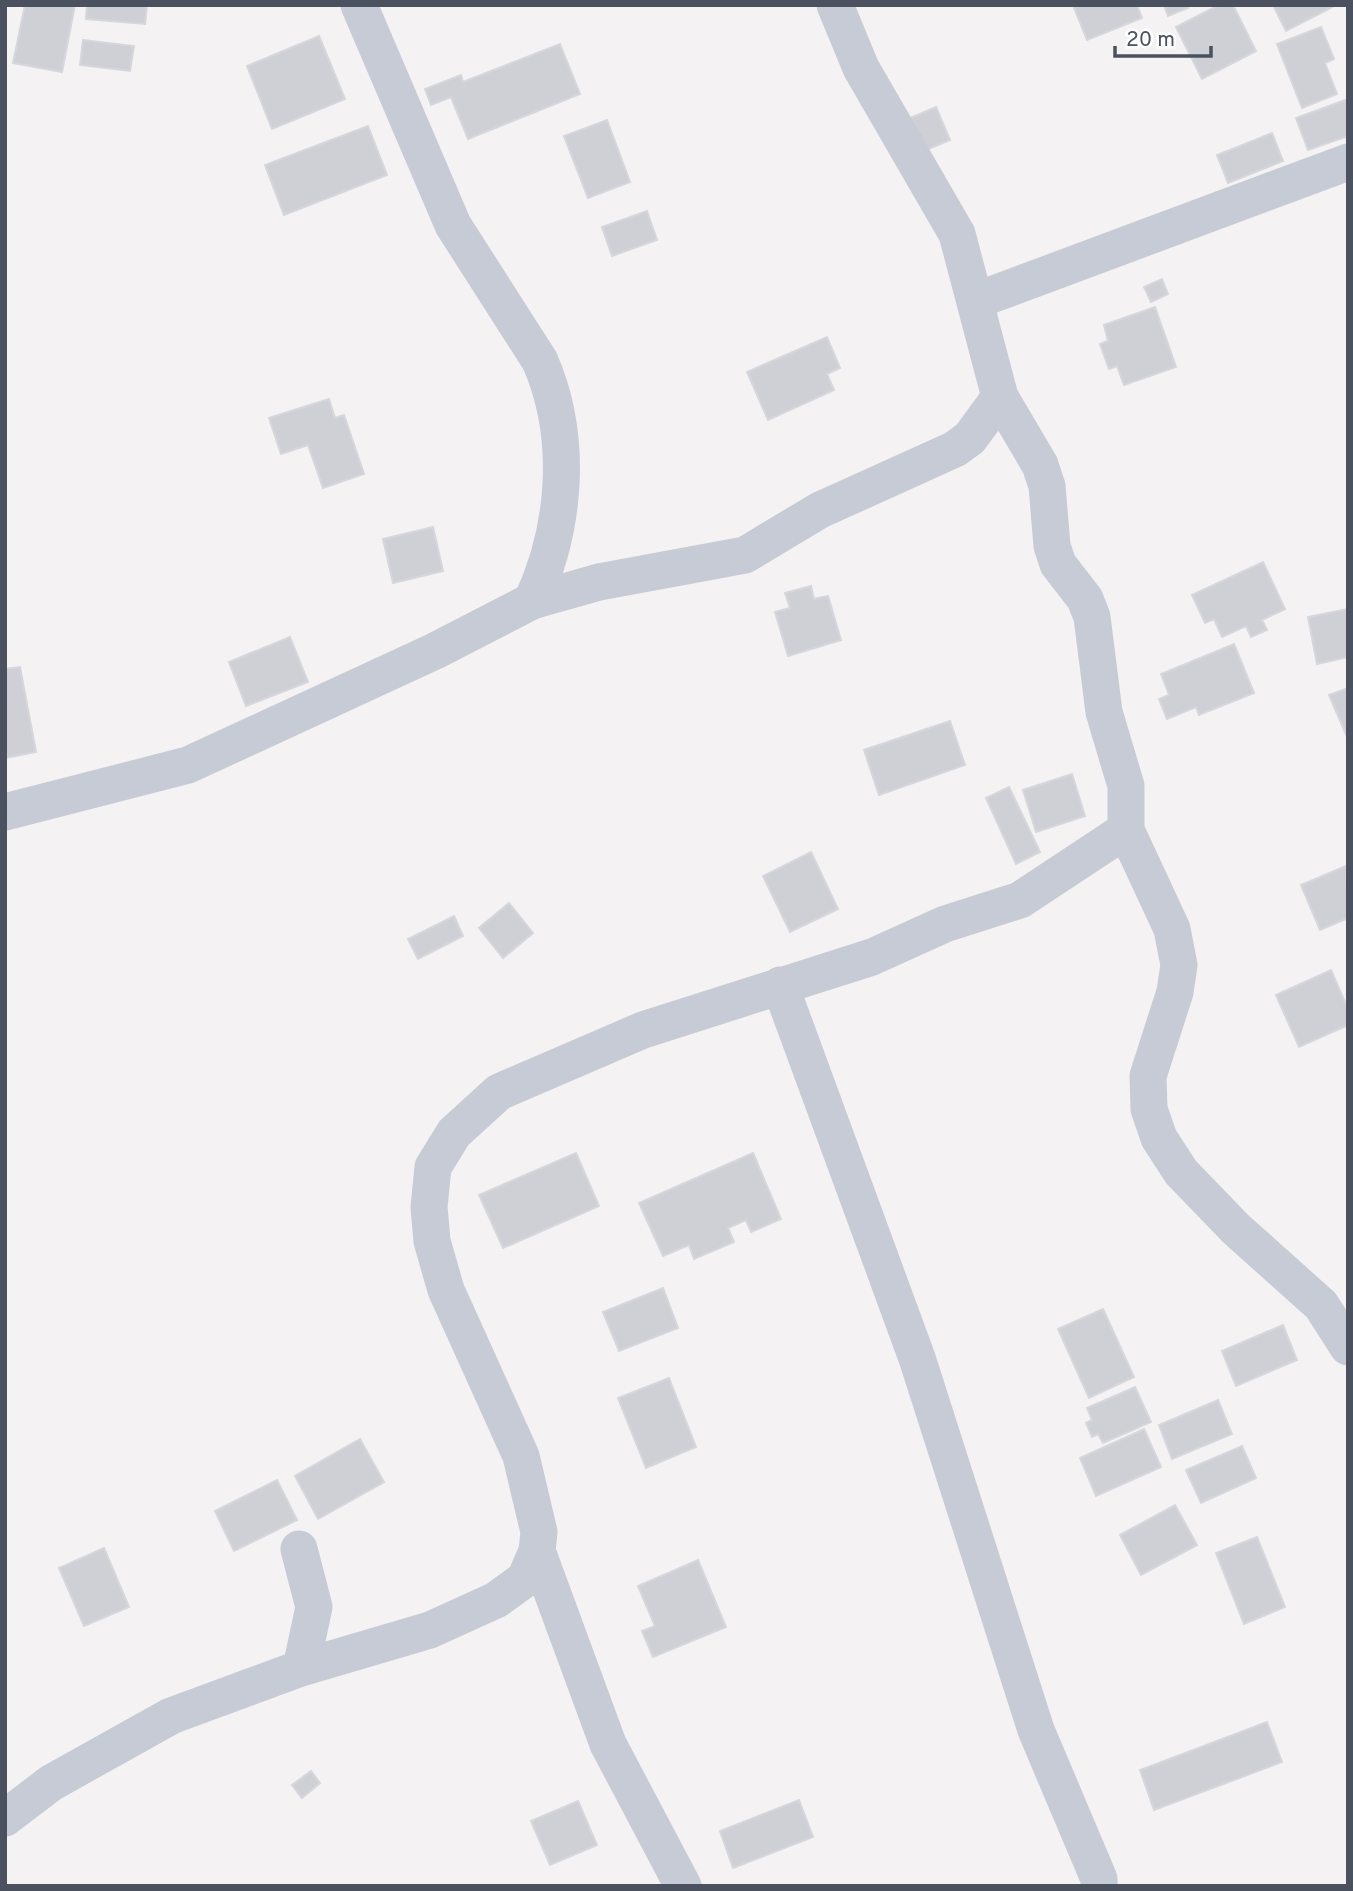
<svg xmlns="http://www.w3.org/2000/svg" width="1353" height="1891" font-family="Overpass,sans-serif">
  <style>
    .building { fill: #cfd0d5; stroke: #d6d7dc; stroke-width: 2 }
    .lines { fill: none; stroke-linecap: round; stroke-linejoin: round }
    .minor { stroke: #c7cbd5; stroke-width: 37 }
  </style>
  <rect width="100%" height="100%" fill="#f4f2f2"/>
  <path class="building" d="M25,5H75L62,72L13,63Z
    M87,5H147L145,24L86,19Z
    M1073,5H1137L1142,18L1087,40Z
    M1164,5H1187L1188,8L1168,16Z
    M1219,5H1233L1256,51L1202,79L1176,27Z
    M1273,5H1336L1286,31Z
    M1321,27L1334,59L1325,63L1337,94L1302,108L1277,44Z
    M319,36L345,99L272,129L247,66Z
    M83,40L134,46L130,71L80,65Z
    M560,44L580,94L468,139L451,97L431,105L425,89L461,75L463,82Z
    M1348,99V136L1308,150L1296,118Z
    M936,107L950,140L924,151L910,118Z
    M607,120L630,182L588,198L564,136Z
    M368,126L387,175L284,215L265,165Z
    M1272,133L1283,161L1228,183L1217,155Z
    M647,211L657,240L612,256L602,227Z
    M1162,279L1168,294L1151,302L1144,287Z
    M1155,307L1176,367L1124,385L1117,366L1109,369L1100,344L1108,341L1104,325Z
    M827,337L840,368L827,374L834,390L768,420L747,372Z
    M329,399L335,418L344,415L364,474L323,488L308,445L281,454L269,418Z
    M433,527L443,571L393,583L383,539Z
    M1263,562L1285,609L1262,620L1267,630L1251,637L1246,626L1222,637L1214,619L1205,623L1192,595Z
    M811,586L814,599L828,596L841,640L788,656L775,612L790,608L785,593Z
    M1348,609V657L1317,664L1308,617Z
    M290,637L308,682L246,706L229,662Z
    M1234,644L1254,693L1199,715L1196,707L1167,719L1159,699L1169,695L1161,674Z
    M20,667L36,752L5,758V669Z
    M1348,688V739L1329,695Z
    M950,721L965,765L879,795L864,750Z
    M1072,774L1085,816L1036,832L1023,790Z
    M1009,787L1040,852L1016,864L986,798Z
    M811,852L838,909L790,932L763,876Z
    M1346,866L1348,918L1320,930L1301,885Z
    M509,903L533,933L503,958L479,928Z
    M454,916L463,936L418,959L408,939Z
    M1331,970L1348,1009V1025L1299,1047L1276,995Z
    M576,1153L599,1206L503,1248L479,1195Z
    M753,1153L781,1219L751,1232L746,1220L728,1228L734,1242L694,1259L689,1245L663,1256L639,1203Z
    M663,1288L678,1328L619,1351L603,1312Z
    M1103,1309L1134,1377L1089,1398L1058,1329Z
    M1283,1325L1297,1360L1236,1386L1222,1351Z
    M669,1378L696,1447L646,1468L618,1398Z
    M1135,1387L1151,1422L1103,1443L1098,1434L1092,1437L1086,1423L1092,1420L1087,1408Z
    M1218,1400L1232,1434L1172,1459L1159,1425Z
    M1144,1429L1161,1467L1096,1496L1080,1458Z
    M360,1439L384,1482L318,1519L295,1476Z
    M1242,1446L1256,1478L1201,1503L1186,1470Z
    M277,1480L297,1520L234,1551L215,1511Z
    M1175,1505L1197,1545L1141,1575L1120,1535Z
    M1257,1537L1285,1607L1244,1624L1216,1553Z
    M104,1548L129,1607L84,1626L59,1568Z
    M698,1560L726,1627L653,1657L642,1631L655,1626L638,1586Z
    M1267,1722L1282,1762L1154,1810L1140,1770Z
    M311,1771L320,1783L302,1798L292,1785Z
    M799,1800L813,1837L733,1868L720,1831Z
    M578,1801L597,1845L550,1865L531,1821Z"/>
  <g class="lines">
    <path class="minor" d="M359,5L453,225L540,361C573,437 566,527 532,601
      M835,5L861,68L957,234L1000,397L1040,465L1047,486L1052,546L1058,564L1085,599L1092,617L1104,712L1126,786V830L1172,929L1179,965L1175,992L1148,1076L1149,1109L1159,1138L1181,1172L1236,1229L1321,1305L1348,1347
      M975,301L1348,162
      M5,812L188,765L435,651L532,601L599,582L745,555L820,510L955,449L970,438L1000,397
      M780,985L917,1358L1036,1730L1099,1879V1886
      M299,1549L314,1607L301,1668
      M537,1551L608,1744L683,1886
      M5,1818L51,1783L171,1716L301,1668L430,1630L496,1600L525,1579L537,1551L539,1532L521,1456L446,1290L432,1241L429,1207L433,1167L454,1133L499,1092L643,1030L872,957L945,924L1020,900L1126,830"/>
  </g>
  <rect width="1353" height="1891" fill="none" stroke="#4b515e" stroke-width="14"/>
  <path d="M1115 46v10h96v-10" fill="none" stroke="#4b515e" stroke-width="3.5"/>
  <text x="1126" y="46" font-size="21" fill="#4b515e" stroke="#ffffff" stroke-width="5" paint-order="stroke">20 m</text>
</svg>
